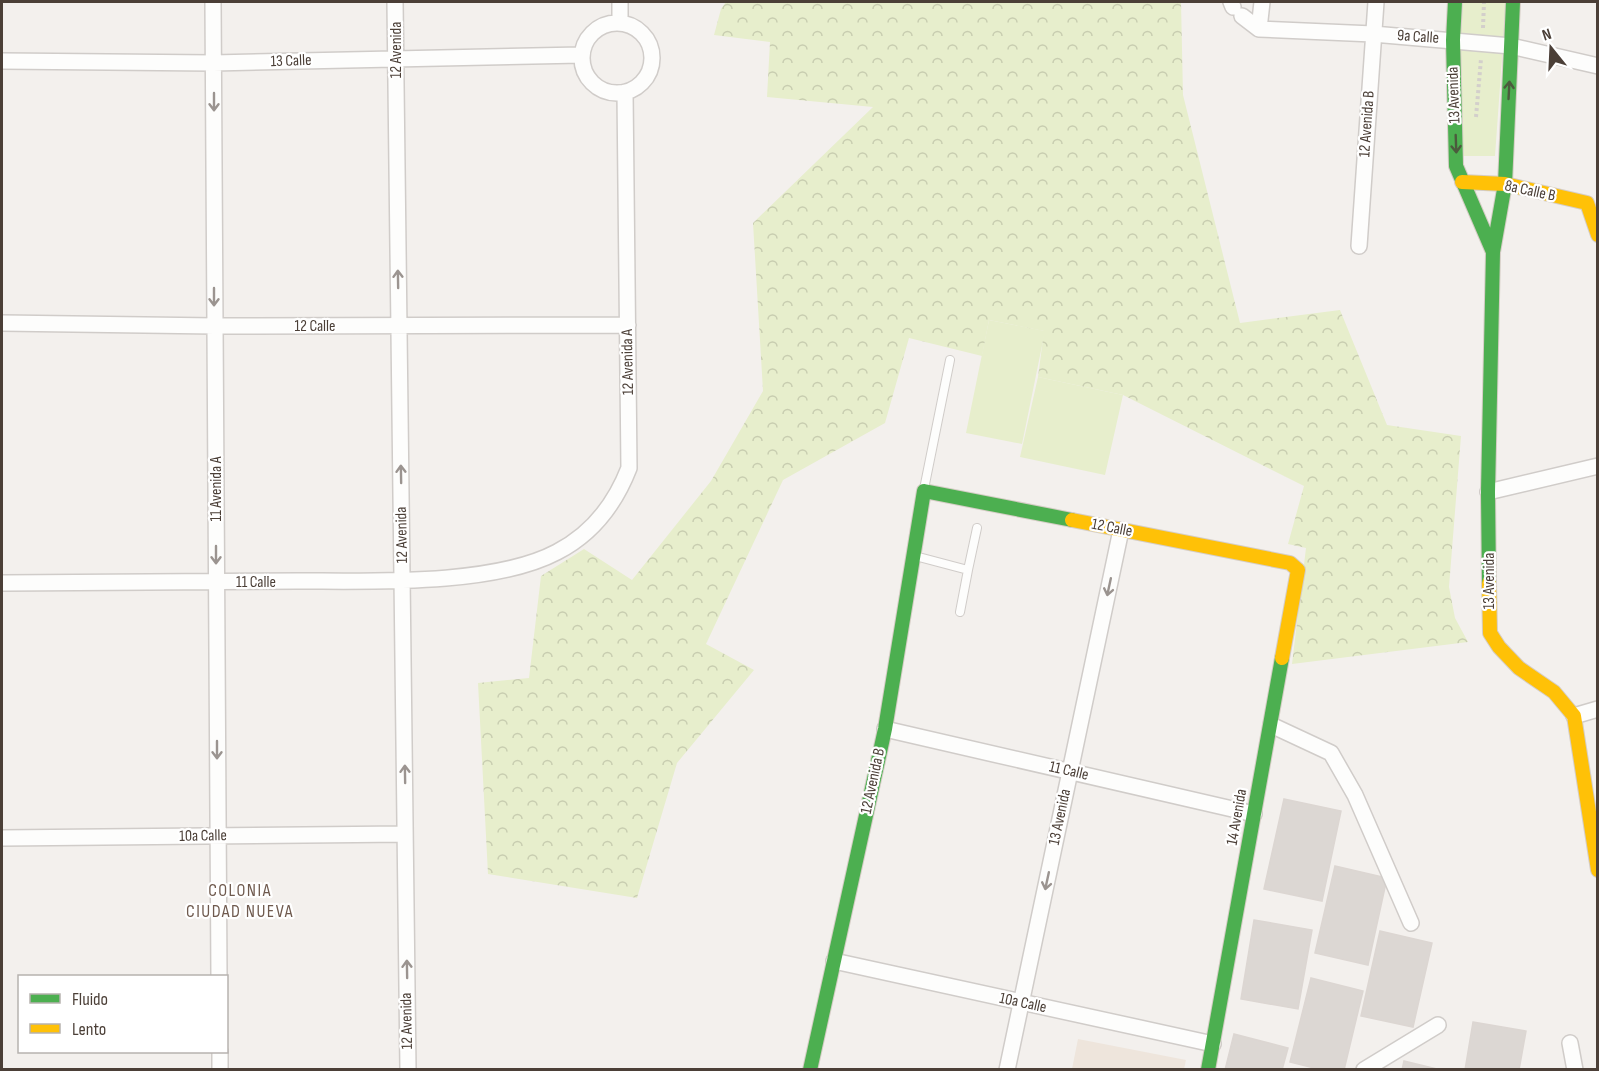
<svg xmlns="http://www.w3.org/2000/svg" width="1599" height="1071" font-family="'Sofia Sans Condensed',sans-serif">
  <style>
    .education { fill: #eee5dc }
    .green { fill: #e7eecc }
    .forest { fill: url(#forest-crowns) }
    .building { fill: #dcd7d3; stroke: #dcd6d2; stroke-width: 1.5 }
    .lines { fill: none; stroke-linecap: round; stroke-linejoin: round }
    .lane-casing { stroke: #d0ccc9; stroke-width: 10 }
    .street-casing { stroke: #d0ccc9; stroke-width: 18 }
    .fast-casing { stroke: #d5cdc5; stroke-width: 16 }
    .slow-casing { stroke: #d5cdc5; stroke-width: 16 }
    .path { stroke: #d3cfcb; stroke-width: 4; stroke-dasharray: 3 3; stroke-linecap: butt }
    .lane { stroke: #fdfdfc; stroke-width: 8 }
    .street { stroke: #fdfdfc; stroke-width: 15 }
    .fast { stroke: #4caf50; stroke-width: 14 }
    .slow { stroke: #ffc107; stroke-width: 14 }
    .oneway { stroke: #4b5b3d }
    .oneway2 { stroke: #9b9490 }
    .labels { text-anchor: middle; dominant-baseline: central; stroke-width: 4.5; stroke-linejoin: round; paint-order: stroke }
    .street-label { font-size: 16px; fill: #4b3f37; stroke: #fff }
    .neighbourhood-label { font-size: 18px; letter-spacing: 1.5px; fill: #6f5a4e; stroke: #fff }
  </style>
  <defs>
    <pattern id="forest-crowns" width="20" height="18" patternUnits="userSpaceOnUse" patternTransform="scale(1.5)"><rect width="20" height="18" fill="#e7eecc"/><path d="M2 6a3 3 0 1 1 6 0M12 15a3 3 0 1 1 6 0" fill="none" stroke="#c8cdb0"/></pattern>
  </defs>
  <rect width="100%" height="100%" fill="#f3f0ed"/>
  <path class="education" d="M1078,1039L1186,1060L1184,1069H1072Z"/>
  <path class="green" d="M1463,2H1506L1495,156H1452Z
    M989,320L1045,331L1022,444L966,433Z
    M1038,377L1123,395L1105,475L1020,457Z"/>
  <path class="forest" d="M726,2H1181L1183,95L1240,323L1340,310L1387,425L1461,436L1449,587L1455,618L1468,642L1292,664L1306,548L1288,544L1304,486L1123,395L1038,377L1044,331L989,320L982,356L909,338L885,423L783,480L706,644L754,670L677,763L637,898L488,874L478,683L529,678L541,576L584,549L632,580L711,481L763,391L753,223L873,107L767,97L770,42L714,35L721,9Z"/>
  <path class="building" d="M1284,799L1341,811L1322,901L1264,889Z
    M1335,866L1387,878L1368,965L1315,953Z
    M1254,920L1312,930L1298,1009L1241,999Z
    M1380,931L1432,943L1413,1027L1361,1016Z
    M1311,978L1363,991L1344,1070H1322L1290,1062Z
    M1473,1022L1526,1031L1519,1070H1465Z
    M1234,1034L1288,1048L1282,1070H1225Z
    M1404,1061L1441,1070H1402Z"/>
  <g class="lines">
    <defs>
      <path id="lane" d="M924,489L950,360
        M915,556L968,570L977,528
        M960,612L968,570"/>
      <path id="street" d="M213,2L219,976
        M395,2L408,1070
        M620,2V23
        M1231,2L1233,7
        M1242,16L1259,29L1373,34L1511,46L1598,66
        M582 58a35 35 0 1 1 70 0a35 35 0 1 1-70 0Z
        M1259,29L1262,2
        M2,61L213,63L581,55
        M1359,246L1376,2
        M2,323L215,326L628,325
        M1488,492L1598,466
        M2,583C100,582 198,582 297,581C370,581 493,586 557,552C592,534 615,504 629,468L625,92
        M1574,716L1598,709
        M1271,725L1331,753L1355,795L1411,923
        M885,729L1254,814
        M2,838L405,834
        M834,961L1213,1044
        M1570,1043L1575,1070
        M220,1052V1070
        M1007,1070L1121,530
        M1364,1070L1438,1025"/>
      <path id="fast" d="M1455,2L1453,40L1456,166L1493,252
        M1489,583L1488,492L1493,252L1505,184L1513,2
        M810,1070L885,729L924,491L1072,520
        M1208,1070L1282,658"/>
      <path id="slow" d="M1462,182L1505,184L1587,203L1598,235
        M1072,520L1290,563L1298,570L1282,658
        M1489,583L1490,633L1499,647L1519,668L1554,692L1574,716L1598,870"/>
    </defs>
    <use href="#lane" class="lane-casing"/>
    <use href="#street" class="street-casing"/>
    <use href="#fast" class="fast-casing"/>
    <use href="#slow" class="slow-casing"/>
    <path class="path" d="M1483,28L1484,2
      M1476,117L1481,59"/>
    <use href="#lane" class="lane"/>
    <use href="#street" class="street"/>
    <use href="#fast" class="fast"/>
    <use href="#slow" class="slow"/>
  </g>
  <defs><path id="oneway-shaft" d="M-6 0H5M1.5-3L5.5 0L1.5 3" fill="none" stroke-width="1.6" stroke-linecap="round" stroke-linejoin="round" transform="scale(1.5)"/></defs>
  <g class="oneway">
    <use href="#oneway-shaft" transform="translate(1509 90) rotate(-87)"/>
    <use href="#oneway-shaft" transform="translate(1456 144) rotate(88)"/>
  </g>
  <g class="oneway2">
    <use href="#oneway-shaft" transform="translate(214 102) rotate(90)"/>
    <use href="#oneway-shaft" transform="translate(398 279) rotate(-91)"/>
    <use href="#oneway-shaft" transform="translate(214 297) rotate(90)"/>
    <use href="#oneway-shaft" transform="translate(401 474) rotate(-91)"/>
    <use href="#oneway-shaft" transform="translate(216 555) rotate(90)"/>
    <use href="#oneway-shaft" transform="translate(1109 587) rotate(102)"/>
    <use href="#oneway-shaft" transform="translate(217 750) rotate(90)"/>
    <use href="#oneway-shaft" transform="translate(405 774) rotate(-91)"/>
    <use href="#oneway-shaft" transform="translate(1047 881) rotate(102)"/>
    <use href="#oneway-shaft" transform="translate(407 969) rotate(-91)"/>
  </g>
  <g class="labels">
    <g class="street-label">
      <text transform="translate(1418 37) rotate(4)">9a Calle</text>
      <text transform="translate(396 50) rotate(-90)">12 Avenida</text>
      <text transform="translate(291 61) rotate(-2)">13 Calle</text>
      <text transform="translate(1454 95) rotate(-92)">13 Avenida</text>
      <text transform="translate(1367 124) rotate(-86)">12 Avenida B</text>
      <text transform="translate(1530 191) rotate(12)">8a Calle B</text>
      <text x="315" y="326">12 Calle</text>
      <text transform="translate(628 362) rotate(-91)">12 Avenida A</text>
      <text transform="translate(216 489) rotate(-90)">11 Avenida A</text>
      <text transform="translate(1112 528) rotate(11)">12 Calle</text>
      <text transform="translate(402 535) rotate(-91)">12 Avenida</text>
      <text transform="translate(1489 581) rotate(-90)">13 Avenida</text>
      <text x="256" y="582">11 Calle</text>
      <text transform="translate(1069 771) rotate(13)">11 Calle</text>
      <text transform="translate(873 781) rotate(-78)">12 Avenida B</text>
      <text transform="translate(1060 817) rotate(-78)">13 Avenida</text>
      <text transform="translate(1237 817) rotate(-80)">14 Avenida</text>
      <text transform="translate(203 836) rotate(-1)">10a Calle</text>
      <text transform="translate(1023 1003) rotate(12)">10a Calle</text>
      <text transform="translate(407 1021) rotate(-91)">12 Avenida</text>
    </g>
    <g class="neighbourhood-label">
      <text x="240" y="890">COLONIA<tspan x="240" dy="21">CIUDAD NUEVA</tspan></text>
    </g>
  </g>
  <rect width="1599" height="1071" fill="none" stroke="#4b3f37" stroke-width="6"/>
  <rect x="18" y="975" width="210" height="78" fill="#ffffff" stroke="#b7b2af" stroke-width="1.5"/>
  <rect x="30" y="994" width="30" height="9" fill="#4caf50" stroke="#b7b2af" stroke-width="1.5"/>
  <text x="72" y="1005" font-size="18" fill="#4b3f37">Fluido</text>
  <rect x="30" y="1024" width="30" height="9" fill="#ffc107" stroke="#b7b2af" stroke-width="1.5"/>
  <text x="72" y="1035" font-size="18" fill="#4b3f37">Lento</text>
  <g transform="translate(1551 48) rotate(342)" stroke="#ffffff" stroke-width="4.5" paint-order="stroke">
  <path d="M0-4.5L10 22L0 15L-10 22Z" fill="#4b3f37"/>
  <text y="-9" font-size="16" font-weight="bold" text-anchor="middle" fill="#4b3f37">N</text>
  </g>
</svg>
